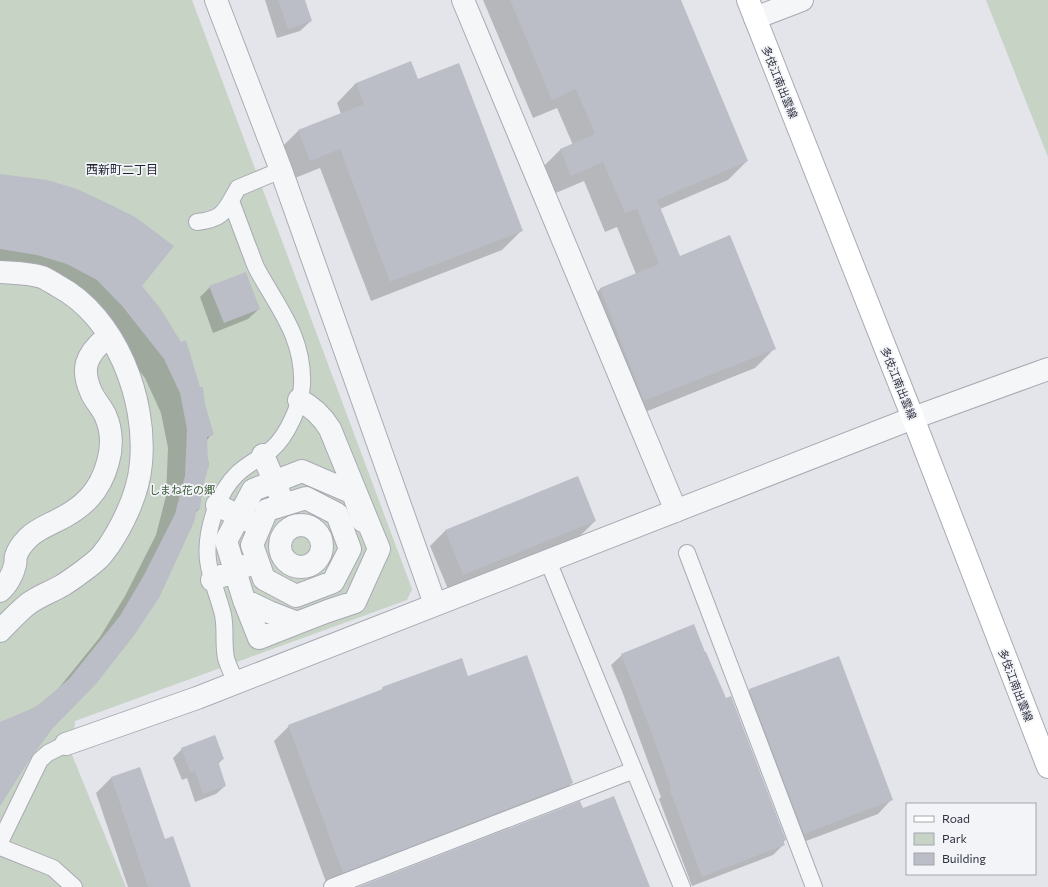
<svg xmlns="http://www.w3.org/2000/svg" width="1048" height="887" font-family="Commissioner,'Noto Sans JP',sans-serif">
  <style>
    .green { fill: #c7d3c5 }
    .shadow { fill: #0003 }
    .building { fill: #bbbec6 }
    .lines { fill: none; stroke-linecap: round; stroke-linejoin: round }
    .service-casing { stroke: #a9abb4; stroke-width: 18 }
    .pedestrian-casing { stroke: #a9abb4; stroke-width: 24 }
    .minor-casing { stroke: #a9abb4; stroke-width: 24 }
    .secondary-casing { stroke: #a9abb4; stroke-width: 24 }
    .service { stroke: #f5f6f8; stroke-width: 16 }
    .pedestrian { stroke: #f5f6f8; stroke-width: 22 }
    .minor { stroke: #f5f6f8; stroke-width: 22 }
    .secondary { stroke: #fff; stroke-width: 22 }
    .labels { text-anchor: middle; dominant-baseline: central; stroke-width: 3.5; stroke-linejoin: round; paint-order: stroke }
    .street-label { font-size: 11px; fill: #2d3140; stroke: #f3f4f7 }
    .park-label { font-size: 11px; fill: #3d5b3b; stroke: #f3f4f7 }
    .neighbourhood-label { font-size: 12px; fill: #1f2331; stroke: #f3f4f7 }
  </style>
  <rect width="100%" height="100%" fill="#e3e5ea"/>
  <path class="green" d="M0,0H192L412,589L407,600L75,721L72,755L126,887H0Z
    M986,0H1048V157Z"/>
  <path class="shadow" d="M265,0H304L311,21L300,31L277,38Z
    M483,0H680L747,161L728,180L660,209L679,257L774,349L755,368L625,420L581,308L600,289L636,274L617,227L605,232L584,181L551,195L541,169L560,150L573,145L557,108L533,118Z
    M417,80L522,230L502,250L371,301L320,168L290,180L279,150L298,131L341,114L337,103L356,83Z
    M0,175L140,286L204,404L212,434L206,441L199,509L195,513L52,727L30,756L0,804V723L36,707L58,689L100,637L125,596L156,535L166,496L168,448L161,413L145,378L104,326L77,299L0,271Z
    M210,287L259,309L248,319L213,333L200,297Z
    M578,478L595,521L580,536L448,589L430,546L445,531Z
    M622,655L785,840L783,843V845L773,855L692,886L659,799L661,797L622,691L611,665Z
    M468,677L572,783L557,798L326,882L274,741L289,726L380,691L383,688Z
    M750,690L891,800L878,814L790,847L736,704Z
    M182,749L223,759L218,764L225,786L216,794L195,802L187,778L182,780L173,758Z
    M139,768L164,840L190,887H128L96,793L111,778Z"/>
  <path class="building" d="M278,0H305L312,21L288,29Z
    M510,0H681L748,161L657,200L680,256L730,235L776,349L644,401L600,288L659,264L637,209L625,213L603,162L571,176L560,149L595,134L576,89L552,100Z
    M411,61L418,79L459,63L523,231L390,282L340,149L310,161L298,130L364,104L356,83Z
    M0,174L47,180L77,189L109,204L135,217L174,246L142,286L160,308L181,342L186,340L200,387H203L205,404L214,435L207,437L208,461H209V468H208L203,487L200,509H197L194,522L159,598L135,634L96,684L53,728L32,756L0,806V722L36,707L69,679L120,616L144,575L175,514L185,476L187,429L180,393L164,359L123,307L97,280L67,264L37,255L0,249Z
    M246,272L260,309L224,323L209,286Z
    M578,476L596,521L463,575L445,530Z
    M694,624L705,652H706L726,698L731,696L786,840L783,841L785,845L702,877L669,788L671,787L650,729L621,654Z
    M527,655L573,783L343,873L288,725L383,689L382,687L462,658L468,676Z
    M839,656L893,800L804,834L749,689Z
    M215,735L224,759L218,761L226,786L203,794L195,771L190,772L181,748Z
    M140,767L165,839L173,836L191,887H148L111,777Z
    M614,796L650,887H358L580,801L583,808Z"/>
  <g class="lines">
    <defs>
      <path id="service" d="M231,201C237,217 243,233 249,249C252,256 254,264 258,271C279,309 304,338 302,385C301,405 287,436 272,449C261,458 247,464 237,474C217,493 205,533 208,560C210,579 219,597 223,615C226,629 223,644 226,658C228,666 233,675 236,683
        M197,222C225,219 225,210 238,188L281,170
        M687,553L814,887
        M548,561L682,887
        M0,842L40,760L48,753L66,744
        M0,847L53,868L74,887
        M332,887L634,770"/>
      <path id="pedestrian" d="M0,272C14,273 29,273 42,277C47,279 53,283 58,286C116,317 147,399 141,463C139,489 128,514 115,536C111,543 106,550 101,556C95,563 71,580 63,585C51,592 39,596 28,604C18,612 9,622 0,631
        M299,400C313,407 322,416 330,429L379,549L355,602L328,611L297,623L269,612L244,600L226,541L253,490L302,471L353,493L363,521
        M263,455L280,495
        M306,498L337,514L350,549L333,582L296,596L264,579L252,545L267,510Z
        M217,505L251,522
        M280 546a21 21 0 1 1 42 0a21 21 0 1 1-42 0Z
        M212,580L248,565
        M0,591C7,585 13,574 15,565C16,562 15,559 16,556C18,549 23,543 28,538C36,530 46,526 56,521C83,508 100,492 108,462C112,448 112,431 106,417C103,409 96,402 92,394C80,369 86,355 106,338
        M244,600L259,638L297,623"/>
      <path id="minor" d="M216,0L281,170L435,604
        M463,0L676,511
        M755,18L802,0
        M66,744L197,698L913,418L1048,369"/>
      <path id="secondary" d="M748,0L913,418L1048,767"/>
    </defs>
    <use href="#service" class="service-casing"/>
    <use href="#pedestrian" class="pedestrian-casing"/>
    <use href="#minor" class="minor-casing"/>
    <use href="#secondary" class="secondary-casing"/>
    <use href="#service" class="service"/>
    <use href="#pedestrian" class="pedestrian"/>
    <use href="#minor" class="minor"/>
    <use href="#secondary" class="secondary"/>
  </g>
  <g class="labels">
    <g class="street-label">
      <text transform="translate(780 82) rotate(68)">多伎江南出雲線</text>
      <text transform="translate(899 383) rotate(68)">多伎江南出雲線</text>
      <text transform="translate(1016 685) rotate(69)">多伎江南出雲線</text>
    </g>
    <g class="park-label">
      <text x="182" y="489">しまね花の郷</text>
    </g>
    <g class="neighbourhood-label">
      <text x="122" y="169">西新町二丁目</text>
    </g>
  </g>
  <rect x="906" y="803" width="130" height="72" fill="#f3f4f7" stroke="#a4a6ae"/>
  <rect x="914" y="816" width="20" height="6" fill="#ffffff" stroke="#a4a6ae"/>
  <text x="942" y="823" font-size="12" fill="#2d3140">Road</text>
  <rect x="914" y="833" width="20" height="12" fill="#c7d3c5" stroke="#a4a6ae"/>
  <text x="942" y="843" font-size="12" fill="#2d3140">Park</text>
  <rect x="914" y="853" width="20" height="12" fill="#bbbec6" stroke="#a4a6ae"/>
  <text x="942" y="863" font-size="12" fill="#2d3140">Building</text>
</svg>
